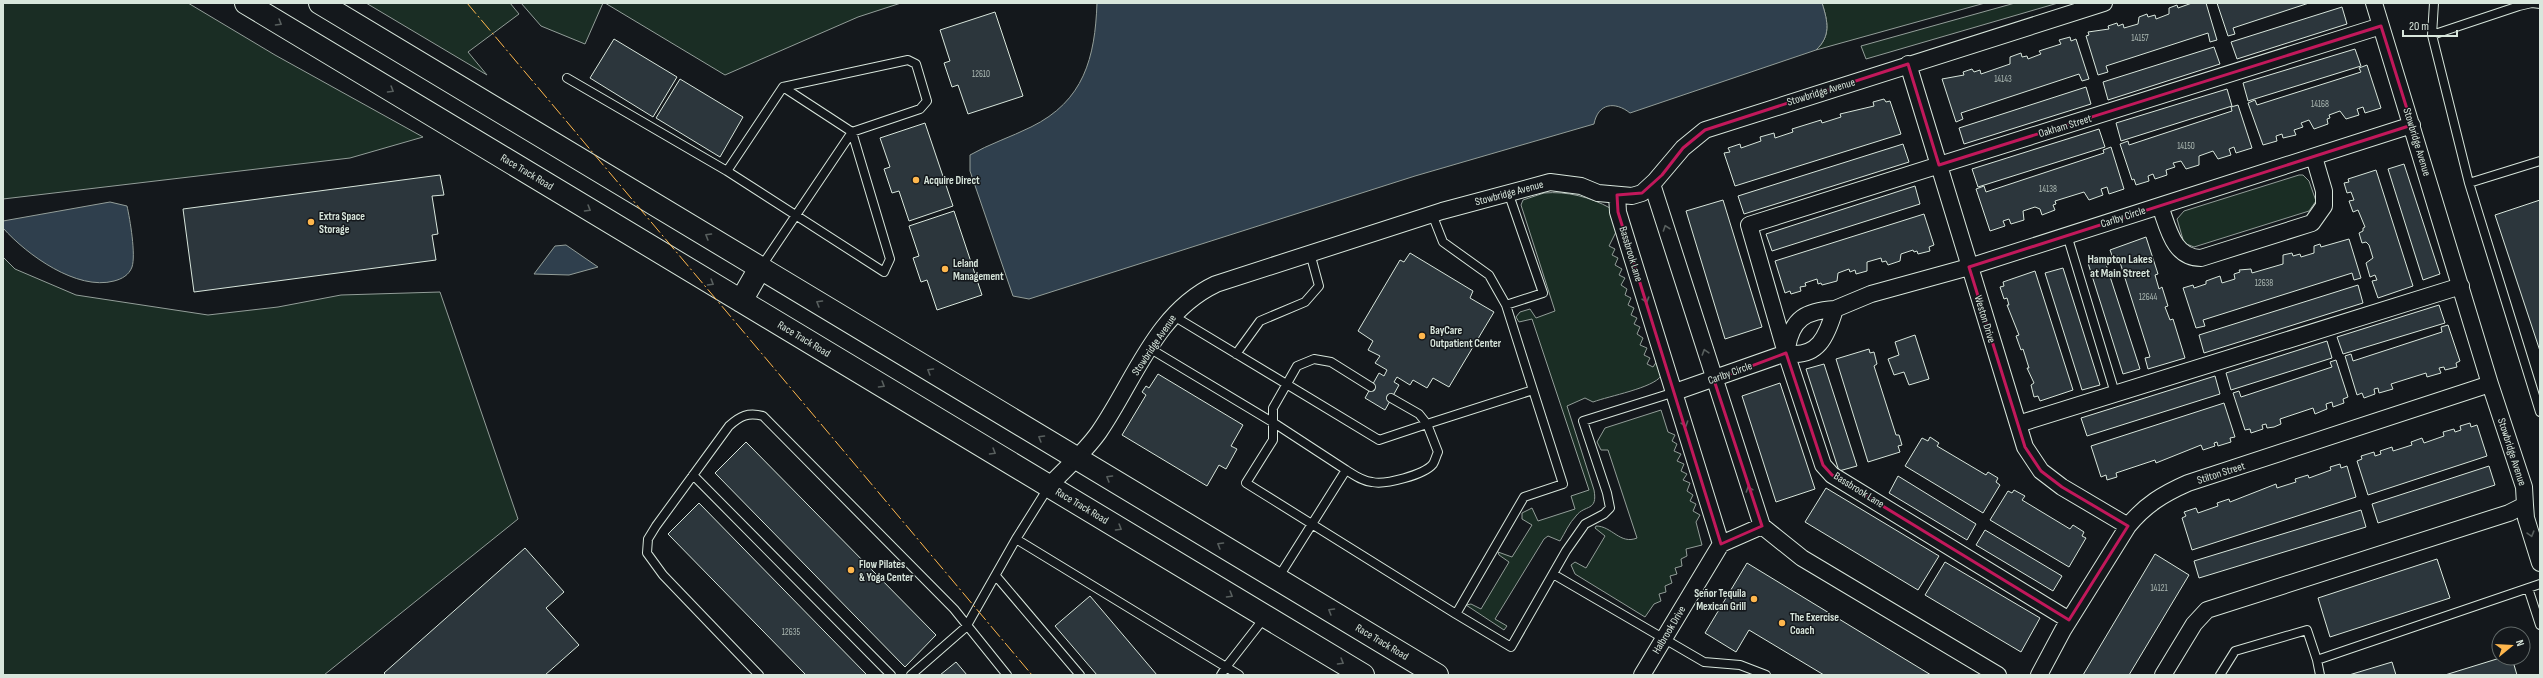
<svg xmlns="http://www.w3.org/2000/svg" width="2543" height="678" font-family="'Sofia Sans Condensed',sans-serif">
  <style>
    .green { fill: #1a2d24; stroke: #939e99 }
    .water { fill: #2f3f4d; stroke: #939e99 }
    .building { fill: #2c363c; stroke: #d8e6dc }
    .lines { fill: none; stroke-linecap: round; stroke-linejoin: round }
    .lane-casing { stroke: #d8e6dc; stroke-width: 10 }
    .street-casing { stroke: #d8e6dc; stroke-width: 18 }
    .secondary-casing { stroke: #d8e6dc; stroke-width: 24 }
    .lane { stroke: #14181c; stroke-width: 8 }
    .street { stroke: #14181c; stroke-width: 16 }
    .secondary { stroke: #14181c; stroke-width: 22 }
    .power { stroke: #ffb74d; stroke-width: 1; stroke-dasharray: 14 3 2 3; stroke-linecap: butt }
    .oneway { stroke: #59605f }
    .marked { fill: none; stroke: #c2185b; stroke-width: 3; stroke-linejoin: round }
    .poi-dot { fill: #ffb74d; stroke: #14181c; stroke-width: 1.5 }
    .labels { text-anchor: middle; dominant-baseline: central; stroke-width: 3; stroke-linejoin: round; paint-order: stroke }
    .number-label { font-size: 9px; fill: #adbab4 }
    .street-label { font-size: 11px; fill: #d8e6dc; stroke: #14181c }
    .poi-label { font-size: 11px; font-weight: bold; fill: #d8e6dc; stroke: #14181c; text-anchor: start }
    .neighbourhood-label { font-size: 12px; font-weight: bold; fill: #d8e6dc; stroke: #14181c }
  </style>
  <rect width="100%" height="100%" fill="#14181c"/>
  <path class="green" d="M3,3H188L275,55L423,137L350,158L3,199Z
    M366,3H510L519,14L468,52L487,75Z
    M521,3H603L585,44L541,26Z
    M605,3H901L858,17L725,75Z
    M1822,3H1985L1816,50C1831,36 1828,22 1822,3Z
    M2015,3H2058L1866,59L1861,46Z
    M2299,175H2303L2309,181L2316,201L2309,211L2194,247L2184,243L2177,219L2184,211Z
    M1544,193C1567,191 1590,197 1610,208L1618,228L1609,246L1615,249L1612,255L1618,258L1615,265L1622,269L1619,275L1625,278L1621,285L1627,289L1625,295L1631,298L1628,305L1634,308L1631,315L1637,318L1634,324L1640,327L1637,334L1643,338L1640,345L1647,348L1644,355L1650,358L1647,364L1653,367L1657,361L1661,376C1653,388 1609,396 1593,402L1585,398L1567,406L1594,490C1598,512 1585,504 1576,516C1569,523 1565,533 1560,541L1548,536L1544,539L1495,619L1507,626L1504,630L1466,605L1471,604L1481,609L1509,562L1499,555L1498,552L1512,557L1532,525L1522,519V513L1532,508L1538,521L1575,509L1571,496L1589,490L1532,319L1519,322L1516,317L1520,312L1530,309L1536,318L1555,311L1521,205L1523,200Z
    M3,257L15,269L76,295L208,315L278,307L341,295L440,292L518,519L324,675H3Z
    M1661,410L1668,432L1675,435L1672,441L1677,444L1674,451L1681,454L1677,461L1684,464L1681,471L1687,474L1683,480L1690,483L1687,491L1693,495L1690,501L1696,504L1693,511L1700,515L1696,522L1702,545L1686,549L1687,556L1681,559L1682,566L1675,568L1677,574L1670,576L1672,583L1665,586L1666,592L1659,594L1661,601L1654,604L1645,617L1575,574L1571,565L1575,562L1586,568L1605,536L1595,528L1596,526C1612,526 1620,545 1637,538L1608,450H1601L1597,442L1605,428Z"/>
  <path class="water" d="M1097,3H1822C1828,22 1831,36 1816,50L1630,113C1615,101 1598,103 1594,124L1415,176L1029,299L1013,296L970,171V155C989,144 1011,137 1031,127C1084,101 1095,58 1097,3Z
    M110,202L127,206C130,219 136,255 132,267C129,275 122,279 114,281C77,291 27,255 3,228V221Z
    M566,245L598,267L569,275L534,274L555,246Z"/>
  <path class="building" d="M2192,3H2206L2217,40L2210,42L2208,33L2106,66L2108,72L2098,75L2086,36L2089,35L2088,32L2109,29L2108,26L2117,23L2118,26L2123,24L2124,28L2138,24L2139,17L2147,14L2148,17L2155,15L2156,19L2169,14V8L2177,5L2178,8Z
    M2217,3H2309L2233,28L2235,34L2228,36Z
    M2342,7L2347,24L2237,59L2231,42Z
    M995,12L1023,96L968,114L958,85L952,87L944,63L950,61L940,30Z
    M2070,37L2071,41L2076,39L2089,79L2082,81L2079,74L1961,113L1963,119L1956,122L1942,79L1964,75L1963,72L1972,69L1974,72L1980,70L1981,74L2010,64V57L2021,53L2022,57L2027,56L2028,59L2041,54L2039,51L2061,44L2059,40Z
    M614,39L677,77L653,117L590,78Z
    M2214,47L2220,64L2108,100L2103,82Z
    M2355,49L2361,66L2248,101L2243,83Z
    M2367,65L2381,108L2365,113L2363,107L2357,109L2359,115L2346,119L2340,111L2329,115L2330,118L2327,119L2328,124L2314,129L2309,120L2301,123L2303,127L2294,130L2296,135L2283,138L2282,134L2276,136L2277,141L2263,145L2248,103L2255,100L2257,105L2361,72L2359,68Z
    M680,79L743,117L720,157L656,118Z
    M2086,87L2091,104L1964,144L1959,128Z
    M2227,89L2232,106L2121,141L2116,123Z
    M1884,99L1886,102L1890,101L1901,134L1735,186L1724,153L1730,152L1728,148L1740,144L1741,148L1761,141L1760,137L1774,133L1775,138L1793,132L1792,129L1821,120L1822,123L1841,117L1840,114L1874,106L1873,102Z
    M2238,105L2252,148L2236,153L2234,147L2229,149L2231,155L2218,159L2213,151L2199,156V165L2186,169L2181,161L2173,163L2175,167L2166,170L2167,175L2155,179L2153,174L2148,176L2149,181L2136,185L2134,179L2132,180L2120,144L2128,141L2129,145L2232,111L2231,107Z
    M925,123L953,206L909,221L899,191L892,193L884,169L890,167L880,138Z
    M2099,129L2105,147L1978,187L1972,169Z
    M1903,144L1909,162L1744,214L1738,196Z
    M2111,147L2124,189L2109,194L2107,187L2101,189L2103,195L2089,200L2084,192L2055,201L2056,204L2053,205L2055,210L2042,215L2040,209L2035,207L2023,211L2024,220L2011,224L2009,219L2003,221L2005,226L1990,231L1976,189L1984,186L1986,192L2104,153L2103,150Z
    M2404,164L2440,274L2423,280L2388,169Z
    M2376,170L2413,286L2378,298L2372,281L2377,280L2375,275L2370,277L2366,263L2373,258L2369,245L2366,242L2362,243L2359,233L2363,231V228L2365,227L2358,210L2353,212L2349,201L2354,200L2351,192L2347,193L2344,183L2349,182L2348,179Z
    M440,175L444,195L432,196L438,234L432,235L436,260L194,292L183,209Z
    M1915,186L1920,204L1772,251L1766,234Z
    M1723,200L1762,327L1725,339L1686,211Z
    M2540,200V351L2495,215Z
    M954,211L982,295L937,310L927,280L921,282L913,258L919,256L909,226Z
    M1924,214L1934,245L1929,247L1930,251L1918,254L1917,251L1914,252L1913,250L1901,254L1900,261L1888,265L1886,261L1882,262L1881,258L1867,262V271L1856,274L1855,270L1850,272L1849,269L1838,273L1837,281L1822,285L1821,283L1818,284L1817,279L1805,283L1806,286L1800,287L1801,291L1791,294L1790,291L1785,293L1775,261Z
    M2146,237L2158,274L2155,275L2159,289L2162,287L2168,306L2165,307L2170,320L2173,319L2185,358L2148,369L2145,358L2150,357L2118,256L2113,258L2110,250Z
    M2349,239L2361,278L2354,280L2352,273L2203,320L2205,326L2196,328L2183,288L2193,285L2194,288L2206,284V281L2220,276L2222,283L2235,279L2234,274L2240,272L2239,270L2251,269L2252,273L2283,264V255L2292,253L2293,256L2300,254L2301,257L2314,253V246L2320,244L2321,247Z
    M1410,253L1473,291L1470,298L1494,312L1449,387L1433,378L1427,388L1413,380L1410,385L1397,377L1394,382L1399,385L1385,410L1365,398L1379,373L1384,376L1387,370L1375,363L1380,356L1368,350L1373,341L1358,331L1400,260L1404,262Z
    M2104,258L2140,369L2123,374L2088,263Z
    M2063,268L2100,385L2082,390L2045,273Z
    M2035,271L2073,390L2040,401L2038,396L2034,397L2031,385L2034,383L2027,368H2029L2023,349L2021,350L2016,336L2019,335L2007,305H2009L2007,298L2004,299L2000,287L2004,286L2003,282Z
    M2358,285L2363,303L2204,353L2199,335Z
    M2439,305L2445,323L2343,354L2337,337Z
    M2448,325L2460,361L2456,363L2457,367L2445,370L2444,367L2439,368L2441,373L2427,377L2426,373L2391,384L2393,389L2379,393L2378,388L2374,389L2375,394L2364,398L2362,393L2357,395L2345,356L2351,354L2353,361L2442,332L2441,327Z
    M1915,335L1929,379L1909,385L1904,372L1894,375L1888,359L1899,355L1895,342Z
    M2327,341L2332,358L2231,390L2226,373Z
    M1869,349L1870,353L1874,352L1877,364L1874,366L1896,435H1899L1902,445L1898,446L1900,452L1868,462L1836,359Z
    M2336,360L2348,397L2343,399L2344,403L2333,407L2332,402L2326,404L2327,409L2322,411L2315,414L2313,408L2280,419L2281,424L2274,427L2267,428L2266,424L2262,425L2263,429L2251,433L2250,429L2245,430L2233,393L2239,391L2241,397L2332,367L2330,362Z
    M1824,364L1857,466L1839,471L1806,369Z
    M1158,374L1243,425L1231,446L1237,449L1226,469L1219,465L1207,486L1122,435L1146,395L1142,392L1146,386L1149,388Z
    M2215,376L2220,394L2087,436L2081,418Z
    M1780,383L1815,489L1776,502L1742,396Z
    M2224,403L2235,437L2230,438L2231,442L2218,446L2217,442L2214,443L2215,446L2203,450L2201,445L2156,463L2155,460L2116,473L2117,477L2107,480L2106,475L2101,477L2091,446Z
    M2470,423L2471,427L2477,425L2487,456L2368,495L2357,461L2362,459L2361,456L2374,452L2375,456L2381,454L2380,451L2392,447L2393,451L2412,445L2411,442L2422,438L2424,443L2444,436L2443,432L2454,429L2455,432L2461,430L2460,426Z
    M1930,437L1939,443L1937,446L1986,475L1988,472L1998,478L1996,482L2000,485L1983,513L1905,466L1922,438L1928,441Z
    M746,442L936,635L905,667L715,473Z
    M2340,464L2341,468L2347,466L2356,497L2192,550L2182,518L2186,516L2184,512L2196,508L2198,513L2218,506L2217,503L2229,499L2230,502L2276,484L2277,488L2296,482L2295,479L2308,475L2309,478L2331,470L2330,467Z
    M2489,466L2495,485L2378,523L2372,504Z
    M1898,476L1976,524L1967,540L1889,493Z
    M1826,488L1939,556L1918,590L1805,522Z
    M2014,490L2025,496L2022,500L2070,529L2073,525L2084,532L2082,536L2086,538L2069,567L1990,520L2008,491L2012,493Z
    M699,503L867,675H806L668,534Z
    M2361,510L2366,527L2199,578L2194,561Z
    M1985,530L2062,576L2053,591L1976,545Z
    M525,548L564,592L546,608L579,645L545,675H386L384,673Z
    M2155,554L2189,575L2129,675H2083Z
    M2437,559L2450,598L2330,637L2318,598Z
    M1945,562L2040,618L2021,652L1925,595Z
    M1747,563L1931,675H1824L1749,630L1736,652L1705,633Z
    M1090,596L1157,675H1097L1055,626Z
    M2500,658H2512L2517,675H2445Z
    M956,662L967,675H940Z
    M2392,662L2396,675H2349Z"/>
  <g class="lines">
    <defs>
      <path id="lane" d="M2434,3L2432,35L2469,183L2540,412
        M2432,35L2519,6L2532,3L2540,4
        M567,78L727,171
        M2469,183L2540,161
        M1432,214L1443,242L1489,275L1506,305
        M2067,235L2115,393
        M761,267L852,132L920,109L927,101L916,64L908,60L783,87L727,171L884,272L890,259L852,132L783,87
        M1172,315L1379,440L1427,424L1419,414L1391,398
        M1149,348L1274,423L1346,470
        M1236,354L1260,321L1305,302L1319,286L1310,253
        M1371,387L1331,362L1314,359L1297,366L1273,408V440L1246,483L1456,614L1524,497L1563,484L1533,390
        M693,475L891,675
        M1016,539L1226,667L1221,675
        M1553,574L1704,662L1740,665L1766,675
        M996,576L1080,675
        M1278,578L1346,470C1354,475 1362,481 1372,482C1385,485 1424,475 1433,464C1435,461 1436,456 1438,452L1427,424L1533,390L1506,305L1543,293L1508,192
        M2528,588L2540,625
        M1456,614L1511,647L1566,551L1585,524L1604,514L1610,508L1607,493L1583,421L1675,392
        M2317,660L2320,675
        M759,675L663,575L647,553L648,539L656,526L729,426C740,416 748,412 763,416L954,609L1007,675
        M911,675L966,627L1016,539L1048,488
        M1239,675L1226,667L1265,617
        M2220,675L2235,651L2307,630L2317,660L2540,584"/>
      <path id="street" d="M1908,64L2025,447L2041,471L2062,487L2128,526
        M1652,184L1762,526
        M1617,195L1618,212L1721,544
        M2160,206C2168,227 2173,258 2201,258L2312,223L2324,206V191L2314,157
        M1787,348C1792,318 1806,311 1835,309
        M1675,392L1786,353C1818,359 1827,336 1835,309L1871,294L1969,267L2412,125
        M2018,424L2461,286
        M1049,486C1065,469 1085,452 1099,432C1135,380 1155,313 1216,284L1442,211L1550,182L1581,186L1598,193L1632,196L1642,193L1655,181L1683,148L1705,130L2104,3
        M2525,505L2526,518L2540,563
        M1721,544L1762,526L1802,558L1998,675
        M2069,620L1832,475L1823,465L1786,353L1749,225L2381,26
        M1642,675L1721,544
        M2039,675L2063,630L2128,526C2145,505 2163,494 2188,483L2490,384
        M2163,675L2194,624L2207,610L2509,513L2525,505L2524,487L2490,384L2374,3"/>
      <path id="secondary" d="M246,3L1363,675
        M320,3L1437,675
        M741,301L760,268"/>
    </defs>
    <use href="#lane" class="lane-casing"/>
    <use href="#street" class="street-casing"/>
    <use href="#secondary" class="secondary-casing"/>
    <use href="#lane" class="lane"/>
    <use href="#street" class="street"/>
    <use href="#secondary" class="secondary"/>
    <path class="power" d="M467,3L1032,675"/>
  </g>
  <defs><path id="oneway-chevron" d="M-2-3.5L2.5 0L-2 3.5" fill="none" stroke-width="1.6" stroke-linecap="round" stroke-linejoin="round"/></defs>
  <g class="oneway">
    <use href="#oneway-chevron" transform="translate(279 23) rotate(31)"/>
    <use href="#oneway-chevron" transform="translate(391 90) rotate(31)"/>
    <use href="#oneway-chevron" transform="translate(588 209) rotate(31)"/>
    <use href="#oneway-chevron" transform="translate(1666 228) rotate(-109)"/>
    <use href="#oneway-chevron" transform="translate(708 236) rotate(-149)"/>
    <use href="#oneway-chevron" transform="translate(711 283) rotate(31)"/>
    <use href="#oneway-chevron" transform="translate(1646 300) rotate(73)"/>
    <use href="#oneway-chevron" transform="translate(819 303) rotate(-149)"/>
    <use href="#oneway-chevron" transform="translate(1705 352) rotate(-107)"/>
    <use href="#oneway-chevron" transform="translate(930 371) rotate(-149)"/>
    <use href="#oneway-chevron" transform="translate(882 385) rotate(31)"/>
    <use href="#oneway-chevron" transform="translate(1685 424) rotate(72)"/>
    <use href="#oneway-chevron" transform="translate(1041 438) rotate(-149)"/>
    <use href="#oneway-chevron" transform="translate(993 452) rotate(31)"/>
    <use href="#oneway-chevron" transform="translate(1109 478) rotate(-149)"/>
    <use href="#oneway-chevron" transform="translate(1749 489) rotate(-108)"/>
    <use href="#oneway-chevron" transform="translate(1119 528) rotate(31)"/>
    <use href="#oneway-chevron" transform="translate(2531 534) rotate(74)"/>
    <use href="#oneway-chevron" transform="translate(1220 545) rotate(-149)"/>
    <use href="#oneway-chevron" transform="translate(1230 595) rotate(31)"/>
    <use href="#oneway-chevron" transform="translate(1331 611) rotate(-149)"/>
    <use href="#oneway-chevron" transform="translate(1341 662) rotate(31)"/>
  </g>
  <path class="marked" d="M2381,26L2412,125L1969,267L2025,447L2041,471L2062,487L2128,526L2069,620L1832,475L1823,465L1786,353L1714,380L1762,526L1721,544L1618,212L1617,195L1642,193L1662,175L1683,148L1705,130L1908,64L1939,165Z"/>
  <g class="poi-dot">
    <circle cx="916" cy="180" r="4"/>
    <circle cx="311" cy="222" r="4"/>
    <circle cx="945" cy="269" r="4"/>
    <circle cx="1422" cy="336" r="4"/>
    <circle cx="851" cy="570" r="4"/>
    <circle cx="1754" cy="599" r="4"/>
    <circle cx="1782" cy="623" r="4"/>
  </g>
  <g class="labels">
    <g class="number-label">
      <text x="2140" y="38">14157</text>
      <text x="981" y="74">12610</text>
      <text x="2003" y="79">14143</text>
      <text x="2320" y="104">14168</text>
      <text x="2186" y="146">14150</text>
      <text x="2048" y="189">14138</text>
      <text x="2264" y="283">12638</text>
      <text x="2148" y="297">12644</text>
      <text x="2159" y="588">14121</text>
      <text x="791" y="632">12635</text>
    </g>
    <g class="street-label">
      <text transform="translate(1821 92) rotate(-17)">Stowbridge Avenue</text>
      <text transform="translate(2065 126) rotate(-17)">Oakham Street</text>
      <text transform="translate(2417 142) rotate(73)">Stowbridge Avenue</text>
      <text transform="translate(527 172) rotate(31)">Race Track Road</text>
      <text transform="translate(1509 193) rotate(-15)">Stowbridge Avenue</text>
      <text transform="translate(2123 217) rotate(-18)">Carlby Circle</text>
      <text transform="translate(1631 254) rotate(73)">Bassbrook Lane</text>
      <text transform="translate(1985 319) rotate(73)">Weston Drive</text>
      <text transform="translate(804 339) rotate(31)">Race Track Road</text>
      <text transform="translate(1154 345) rotate(-56)">Stowbridge Avenue</text>
      <text transform="translate(1730 373) rotate(-20)">Carlby Circle</text>
      <text transform="translate(2512 452) rotate(72)">Stowbridge Avenue</text>
      <text transform="translate(2221 473) rotate(-18)">Stilton Street</text>
      <text transform="translate(1859 490) rotate(32)">Bassbrook Lane</text>
      <text transform="translate(1082 506) rotate(31)">Race Track Road</text>
      <text transform="translate(1669 630) rotate(-59)">Halbrook Drive</text>
      <text transform="translate(1382 642) rotate(31)">Race Track Road</text>
    </g>
    <g class="poi-label">
      <text x="924" y="180">Acquire Direct</text>
      <text x="319" y="216">Extra Space<tspan x="319" dy="13">Storage</tspan></text>
      <text x="953" y="263">Leland<tspan x="953" dy="13">Management</tspan></text>
      <text x="1430" y="330">BayCare<tspan x="1430" dy="13">Outpatient Center</tspan></text>
      <text x="859" y="564">Flow Pilates<tspan x="859" dy="13">&amp; Yoga Center</tspan></text>
      <text x="1746" y="593" text-anchor="end">Señor Tequila<tspan x="1746" dy="13">Mexican Grill</tspan></text>
      <text x="1790" y="617">The Exercise<tspan x="1790" dy="13">Coach</tspan></text>
    </g>
    <g class="neighbourhood-label">
      <text x="2120" y="259">Hampton Lakes<tspan x="2120" dy="14">at Main Street</tspan></text>
    </g>
  </g>
  <rect width="2543" height="678" fill="none" stroke="#d8e6dc" stroke-width="8"/>
  <g transform="translate(2511 646) rotate(72)"><circle r="19" fill="#14181c" stroke="#626a69"/>
  <path d="M0-3L7 15L0 10L-7 15Z" fill="#ffb74d"/>
  <text y="-6" font-size="11" font-weight="bold" text-anchor="middle" fill="#d8e6dc">N</text>
  </g>
  <path d="M2403 30v6h54v-6" fill="none" stroke="#d8e6dc" stroke-width="2"/>
  <text x="2409" y="30" font-size="12" fill="#d8e6dc" stroke="#14181c" stroke-width="3" paint-order="stroke">20 m</text>
</svg>
